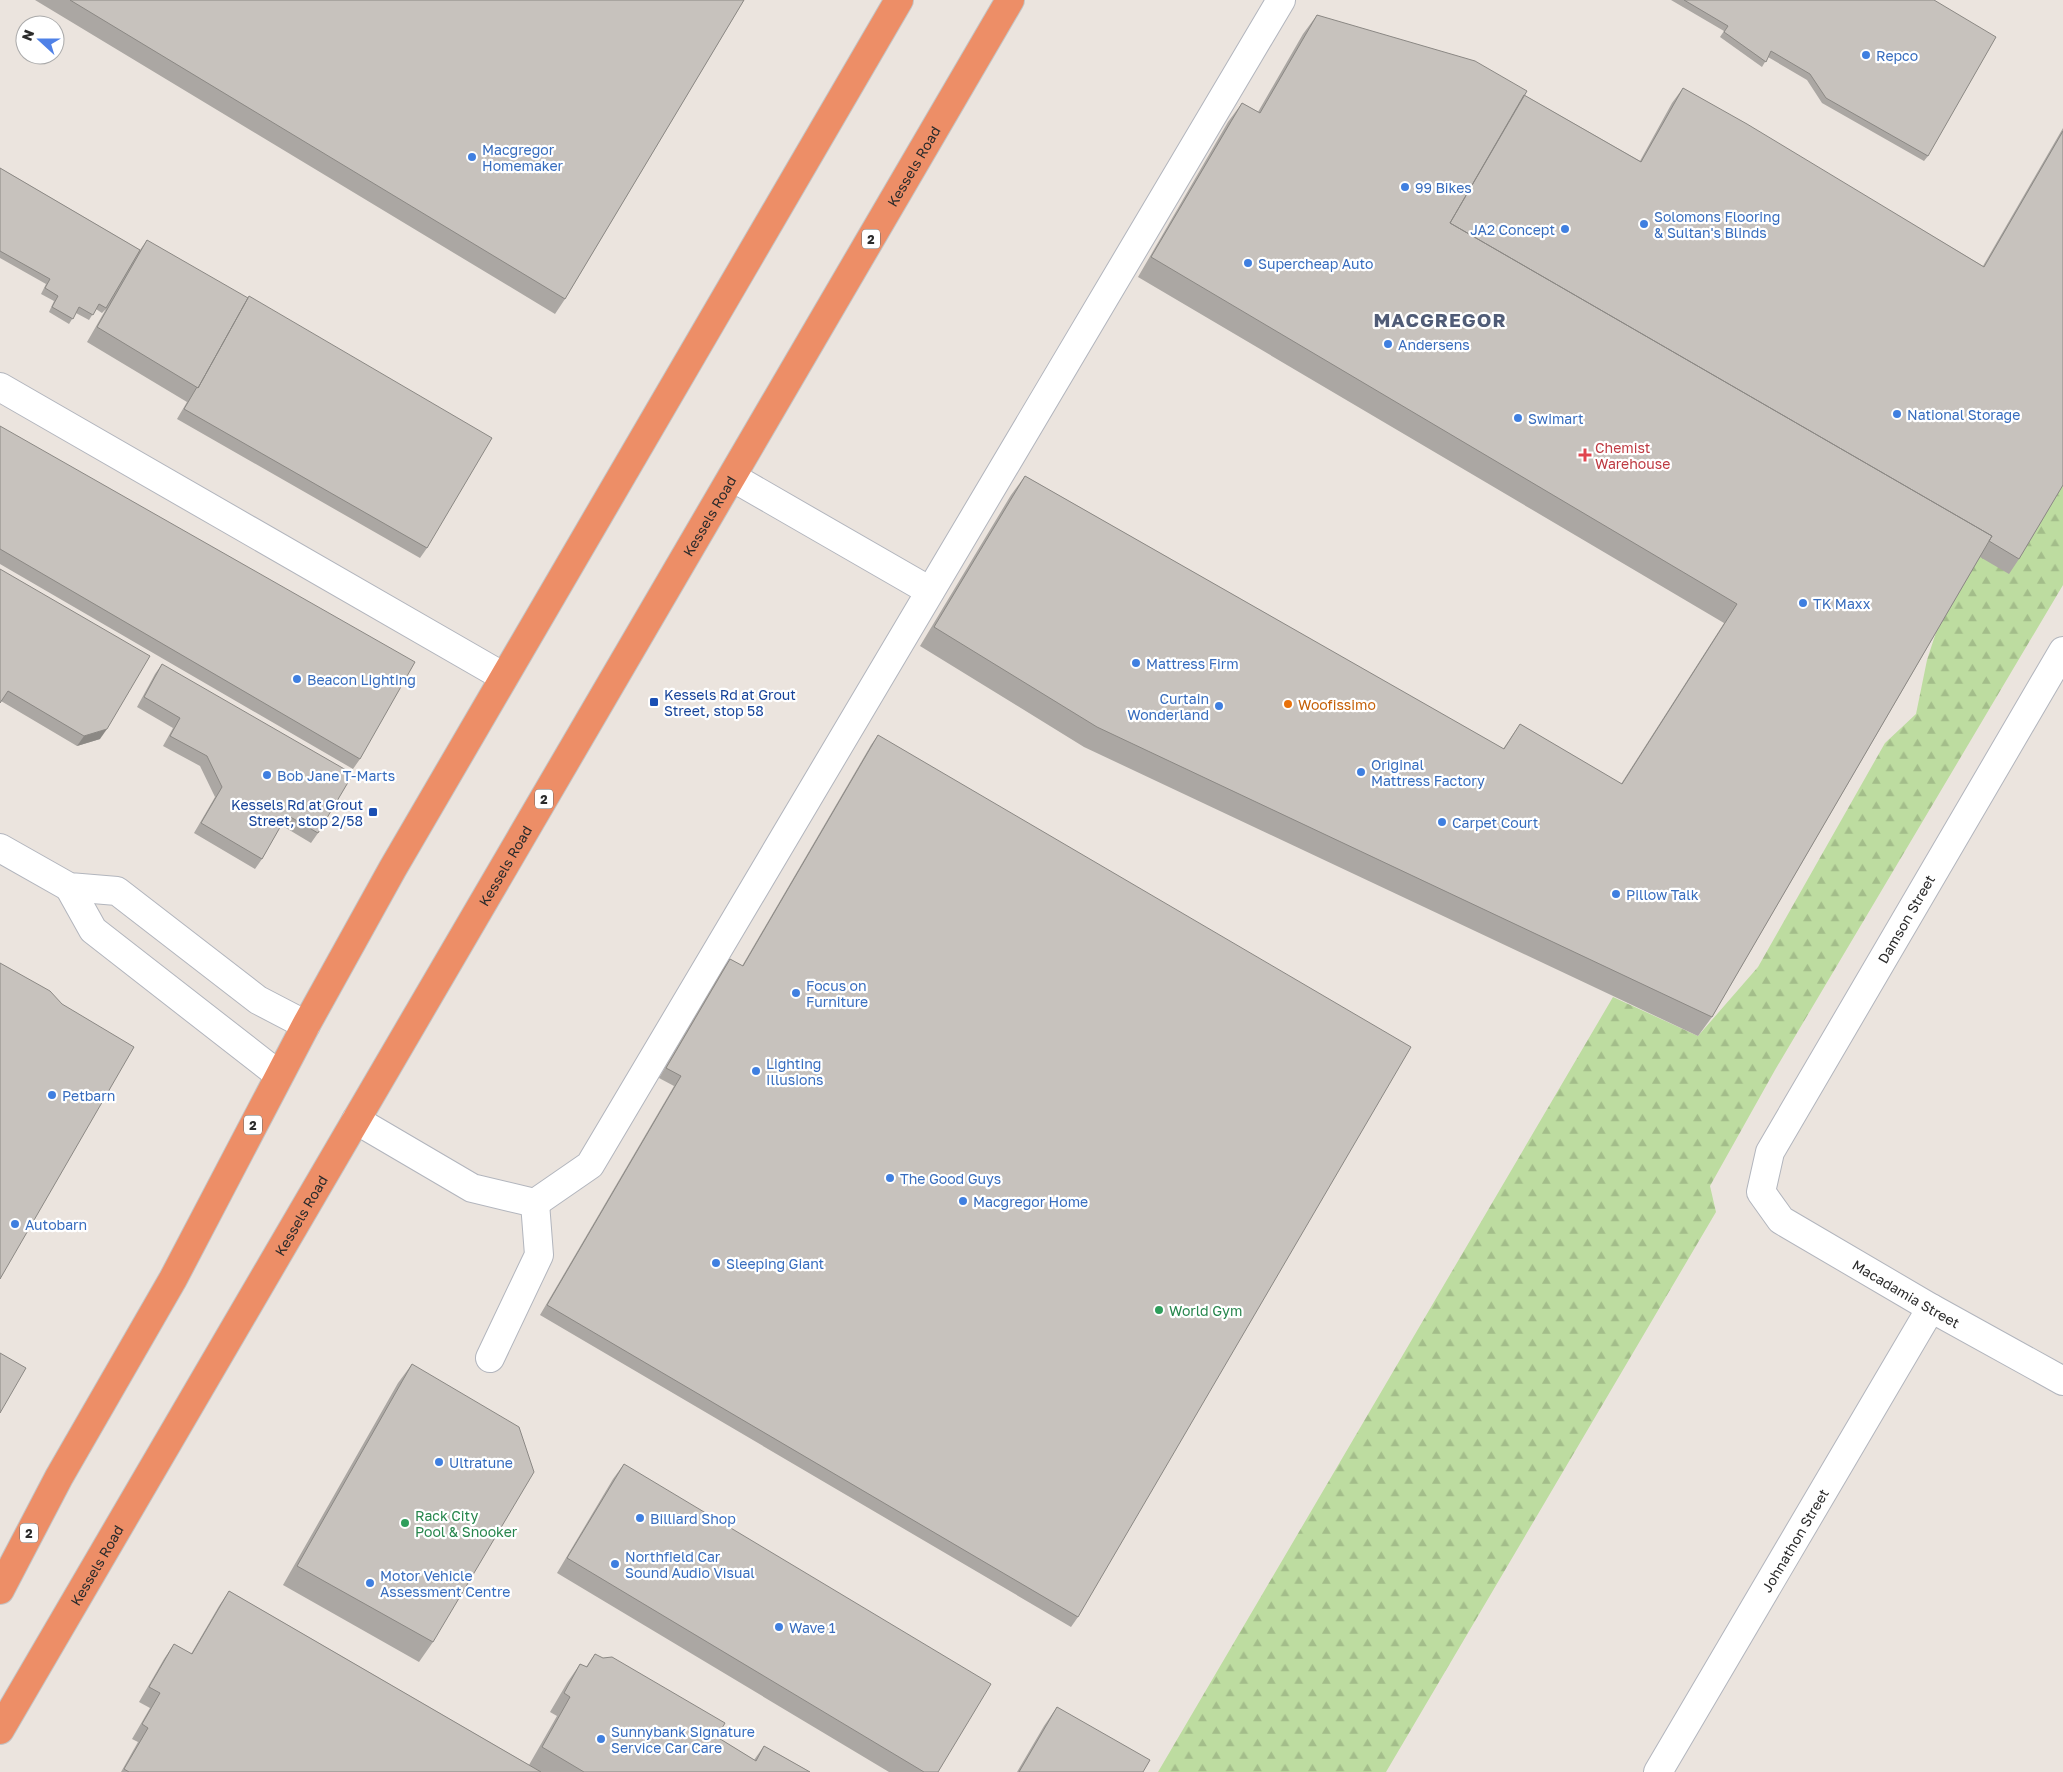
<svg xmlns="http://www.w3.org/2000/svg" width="2063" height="1772" font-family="'Golos Text',sans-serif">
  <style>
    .forest { fill: url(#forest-firs) }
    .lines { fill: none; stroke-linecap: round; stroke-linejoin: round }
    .minor-casing { stroke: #b2b5bd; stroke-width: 30 }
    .highway-casing { stroke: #c4c4c4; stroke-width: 30 }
    .minor { stroke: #fff; stroke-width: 28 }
    .highway { stroke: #ed8e67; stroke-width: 28 }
    .wall { fill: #aba7a3 }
    .shaded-wall { fill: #8b8884 }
    .building { fill: #c7c2bd; stroke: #8b8884 }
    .shop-dot { fill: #3f7fe0; stroke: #fff; stroke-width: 2 }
    .health-dot { fill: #e0444e; stroke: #fff; stroke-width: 2 }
    .transit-dot { fill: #1a4fb4; stroke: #fff; stroke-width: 2 }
    .food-dot { fill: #e8710a; stroke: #fff; stroke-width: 2 }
    .leisure-dot { fill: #2e9e5b; stroke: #fff; stroke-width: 2 }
    .labels { text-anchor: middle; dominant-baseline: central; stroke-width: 4.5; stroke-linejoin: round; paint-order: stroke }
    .shield { fill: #fff; stroke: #6b6b6b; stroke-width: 1 }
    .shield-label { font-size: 12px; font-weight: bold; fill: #2b2b2b }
    .shop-label { font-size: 14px; fill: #366cbe; stroke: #fff; text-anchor: start }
    .street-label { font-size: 14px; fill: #2b2b2b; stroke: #fff }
    .health-label { font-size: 14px; fill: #be3a42; stroke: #fff; text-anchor: start }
    .transit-label { font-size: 14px; fill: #164399; stroke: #fff; text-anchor: start }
    .food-label { font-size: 14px; fill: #c56008; stroke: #fff; text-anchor: start }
    .leisure-label { font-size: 14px; fill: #27864d; stroke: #fff; text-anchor: start }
    .district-label { font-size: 19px; font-weight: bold; letter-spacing: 1px; fill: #505c77; stroke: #fff }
  </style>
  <defs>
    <pattern id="forest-firs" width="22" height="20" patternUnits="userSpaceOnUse" patternTransform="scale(1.25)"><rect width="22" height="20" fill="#bddca0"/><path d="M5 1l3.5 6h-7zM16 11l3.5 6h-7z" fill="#a3bd8a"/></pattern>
  </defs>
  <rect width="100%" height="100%" fill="#ebe4de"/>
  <path class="forest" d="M2063,482V585L1775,1070L1710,1186L1716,1212L1386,1772H1158L1613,997L1698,1036L1758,967L1885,743L1916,714L1927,660L1940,620L1978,556Z"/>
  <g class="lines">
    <defs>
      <g id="minor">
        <path d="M0,387L504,677"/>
        <path d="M732,477L930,591"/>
        <path id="s1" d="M2063,651L1770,1152L1761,1192L1781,1220L1931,1308L2063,1381"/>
        <path d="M0,848L69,887L117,891L258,1000L306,1025"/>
        <path d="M69,887L93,930L279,1075"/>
        <path d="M356,1120L472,1188L535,1203L590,1165L1281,0"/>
        <path d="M490,1358L539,1255L535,1203"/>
        <path id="s2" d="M1658,1772L1931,1308"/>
      </g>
      <g id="highway">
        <path d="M0,1590L59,1477L173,1279L306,1025L393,868L899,0"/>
        <path id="s3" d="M0,1730L1010,0"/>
      </g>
    </defs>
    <use href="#minor" class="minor-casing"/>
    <use href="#highway" class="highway-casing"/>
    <use href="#minor" class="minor"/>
    <use href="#highway" class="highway"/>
  </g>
  <path class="wall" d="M35,0H744L565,299L555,314Z
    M1671,0H1934L1928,156L1924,161L1822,103L1807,80L1768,57L1762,67L1720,37L1724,31Z
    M1317,15L1524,95L1640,161L1672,103L1683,88L1983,266L2063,128V485L2019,559L2009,574L1980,557L1712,1017L1698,1036L1084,747L920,646L1011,495L1025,476L1503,749L1520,724L1621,784L1724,623L1138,277L1228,122L1242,103L1258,112L1303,34Z
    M0,168L140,250L147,240L427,548L420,558L177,419L187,402L87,342L106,309L102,313L96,309L89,320L76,313L69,324L49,312L54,301L41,294L46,284L0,258Z
    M0,426L360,759L353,769L0,564Z
    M0,569L100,739L77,746L1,701Z
    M162,664L318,833L311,843L281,825L262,859L255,869L194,833L215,797L200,766L163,746L173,728L137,707L155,674Z
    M878,735L1078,1617L1071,1627L540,1315L674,1086L659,1078L723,969L730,959L742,966L871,745Z
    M412,1364L433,1642L419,1662L283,1585L398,1383Z
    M624,1464L938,1772H889L557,1573L613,1479Z
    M229,1591L529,1765L557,1716L550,1712L567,1683L580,1664L586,1667L595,1654L717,1737L754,1760L764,1746L810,1772H121L138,1742L132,1739L150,1708L139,1702L164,1659L174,1644L191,1654L219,1606Z
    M1057,1707L1143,1772H1017L1044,1726Z"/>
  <path class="shaded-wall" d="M107,729L100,739L77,746L84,736Z"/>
  <path class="building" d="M70,0H744L565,299Z
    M1684,0H1934L1996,37L1928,156L1826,98L1810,74L1771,51L1766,62L1724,32L1728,26Z
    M1317,15L1475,61L1527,91L1450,223L1992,536L1712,1017L1097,727L934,627L1025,476L1504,749L1520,724L1622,784L1737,604L1151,257L1242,103L1260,113Z
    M1683,88L1747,124L1984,267L2063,131V485L2019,559L1989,541L1992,536L1450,223L1524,95L1641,162Z
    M0,168L140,250L106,308L99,304L93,315L79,307L73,319L52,307L58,296L45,288L50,279L0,251Z
    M147,240L248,298L198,388L97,327Z
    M249,296L492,438L427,548L184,409L197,387L198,388Z
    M0,426L415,662L360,759L0,549Z
    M0,569L150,656L107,729L84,736L8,691L0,703Z
    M162,664L353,774L318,833L287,815L262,859L201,823L222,787L207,756L170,736L180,718L144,697Z
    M878,735L1411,1047L1078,1617L547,1305L681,1076L666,1068L730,959L743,966Z
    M0,963L50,991L62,1004L134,1047L0,1279Z
    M0,1353L26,1368L0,1413Z
    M412,1364L519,1427L534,1472L433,1642L297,1566Z
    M624,1464L991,1684L938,1772H924L567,1558Z
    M229,1591L541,1772H129L124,1769L148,1728L142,1724L160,1693L149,1687L174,1644L192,1654Z
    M595,1654L603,1658L612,1657L725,1723L717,1737L756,1761L764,1746L810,1772H584L542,1747L570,1697L564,1693L580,1664L587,1667Z
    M1057,1707L1150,1760L1143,1772H1019Z"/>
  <g class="shop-dot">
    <circle cx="1866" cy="55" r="5"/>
    <circle cx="472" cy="157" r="5"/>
    <circle cx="1405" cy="187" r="5"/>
    <circle cx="1644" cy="224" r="5"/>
    <circle cx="1565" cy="229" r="5"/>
    <circle cx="1248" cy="263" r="5"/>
    <circle cx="1388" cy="344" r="5"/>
    <circle cx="1897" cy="414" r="5"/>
    <circle cx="1518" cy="418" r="5"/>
    <circle cx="1803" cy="603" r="5"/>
    <circle cx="1136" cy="663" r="5"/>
    <circle cx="297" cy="679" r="5"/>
    <circle cx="1219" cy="706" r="5"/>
    <circle cx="1361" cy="772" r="5"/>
    <circle cx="267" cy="775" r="5"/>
    <circle cx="1442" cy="822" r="5"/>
    <circle cx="1616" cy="894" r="5"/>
    <circle cx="796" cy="993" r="5"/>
    <circle cx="756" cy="1071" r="5"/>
    <circle cx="52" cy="1095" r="5"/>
    <circle cx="890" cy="1178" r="5"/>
    <circle cx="963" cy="1201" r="5"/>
    <circle cx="15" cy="1224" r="5"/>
    <circle cx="716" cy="1263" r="5"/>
    <circle cx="439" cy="1462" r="5"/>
    <circle cx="640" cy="1518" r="5"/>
    <circle cx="615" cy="1564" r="5"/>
    <circle cx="370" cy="1583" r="5"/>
    <circle cx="779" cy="1627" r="5"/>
    <circle cx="601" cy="1739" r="5"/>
  </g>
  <path class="health-dot" d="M1582.5 447.5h5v5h5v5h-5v5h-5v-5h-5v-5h5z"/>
  <g class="transit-dot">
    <rect x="649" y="697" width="10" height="10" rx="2.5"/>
    <rect x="368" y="807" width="10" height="10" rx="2.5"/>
  </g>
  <circle class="food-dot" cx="1288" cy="704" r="5"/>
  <g class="leisure-dot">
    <circle cx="1159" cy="1310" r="5"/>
    <circle cx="405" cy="1523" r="5"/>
  </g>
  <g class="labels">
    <g class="shield">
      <rect x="862" y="229.5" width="18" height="19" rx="4"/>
      <rect x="535" y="789.5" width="18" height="19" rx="4"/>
      <rect x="244" y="1115.5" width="18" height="19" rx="4"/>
      <rect x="20" y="1523.5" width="18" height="19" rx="4"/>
    </g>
    <g class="shield-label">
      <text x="871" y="239">2</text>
      <text x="544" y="799">2</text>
      <text x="253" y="1125">2</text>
      <text x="29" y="1533">2</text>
    </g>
    <g class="shop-label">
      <text x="1876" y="55">Repco</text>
      <text x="482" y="149">Macgregor<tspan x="482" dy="16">Homemaker</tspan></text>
      <text x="1415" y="187">99 Bikes</text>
      <text x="1654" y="216">Solomons Flooring<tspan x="1654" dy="16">&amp; Sultan's Blinds</tspan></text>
      <text x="1555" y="229" text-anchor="end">JA2 Concept</text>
      <text x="1258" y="263">Supercheap Auto</text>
      <text x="1398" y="344">Andersens</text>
      <text x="1907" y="414">National Storage</text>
      <text x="1528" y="418">Swimart</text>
      <text x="1813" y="603">TK Maxx</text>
      <text x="1146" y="663">Mattress Firm</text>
      <text x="307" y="679">Beacon Lighting</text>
      <text x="1209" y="698" text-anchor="end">Curtain<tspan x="1209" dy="16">Wonderland</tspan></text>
      <text x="1371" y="764">Original<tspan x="1371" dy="16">Mattress Factory</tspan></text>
      <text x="277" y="775">Bob Jane T-Marts</text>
      <text x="1452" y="822">Carpet Court</text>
      <text x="1626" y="894">Pillow Talk</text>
      <text x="806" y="985">Focus on<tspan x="806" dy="16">Furniture</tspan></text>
      <text x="766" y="1063">Lighting<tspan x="766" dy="16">Illusions</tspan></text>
      <text x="62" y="1095">Petbarn</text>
      <text x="900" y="1178">The Good Guys</text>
      <text x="973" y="1201">Macgregor Home</text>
      <text x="25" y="1224">Autobarn</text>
      <text x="726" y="1263">Sleeping Giant</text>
      <text x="449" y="1462">Ultratune</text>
      <text x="650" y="1518">Billiard Shop</text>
      <text x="625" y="1556">Northfield Car<tspan x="625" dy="16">Sound Audio Visual</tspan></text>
      <text x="380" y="1575">Motor Vehicle<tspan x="380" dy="16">Assessment Centre</tspan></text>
      <text x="789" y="1627">Wave 1</text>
      <text x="611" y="1731">Sunnybank Signature<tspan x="611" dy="16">Service Car Care</tspan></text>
    </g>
    <g class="street-label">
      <text stroke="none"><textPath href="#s3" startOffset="1811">Kessels Road</textPath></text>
      <text stroke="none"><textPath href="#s3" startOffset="1406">Kessels Road</textPath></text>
      <text stroke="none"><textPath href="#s3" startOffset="1001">Kessels Road</textPath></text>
      <text transform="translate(1906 919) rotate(-60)">Damson Street</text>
      <text stroke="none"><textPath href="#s3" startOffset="596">Kessels Road</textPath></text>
      <text stroke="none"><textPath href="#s1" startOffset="801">Macadamia Street</textPath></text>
      <text stroke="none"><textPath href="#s2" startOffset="269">Johnathon Street</textPath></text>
      <text stroke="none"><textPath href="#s3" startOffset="191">Kessels Road</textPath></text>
    </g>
    <g class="health-label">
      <text x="1595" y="447">Chemist<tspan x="1595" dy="16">Warehouse</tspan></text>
    </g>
    <g class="transit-label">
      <text x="664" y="694">Kessels Rd at Grout<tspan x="664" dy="16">Street, stop 58</tspan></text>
      <text x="363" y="804" text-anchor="end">Kessels Rd at Grout<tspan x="363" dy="16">Street, stop 2/58</tspan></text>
    </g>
    <g class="food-label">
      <text x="1298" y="704">Woofissimo</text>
    </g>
    <g class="leisure-label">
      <text x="1169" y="1310">World Gym</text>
      <text x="415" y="1515">Rack City<tspan x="415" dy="16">Pool &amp; Snooker</tspan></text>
    </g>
    <g class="district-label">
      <text x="1440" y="319">MACGREGOR</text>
    </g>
  </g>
  <g transform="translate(40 40) rotate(291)"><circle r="24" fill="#ffffff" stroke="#aaaaaa"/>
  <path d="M0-4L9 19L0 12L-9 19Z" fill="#4f81e7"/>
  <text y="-8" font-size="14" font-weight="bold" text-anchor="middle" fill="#2b2b2b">N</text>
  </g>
</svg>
